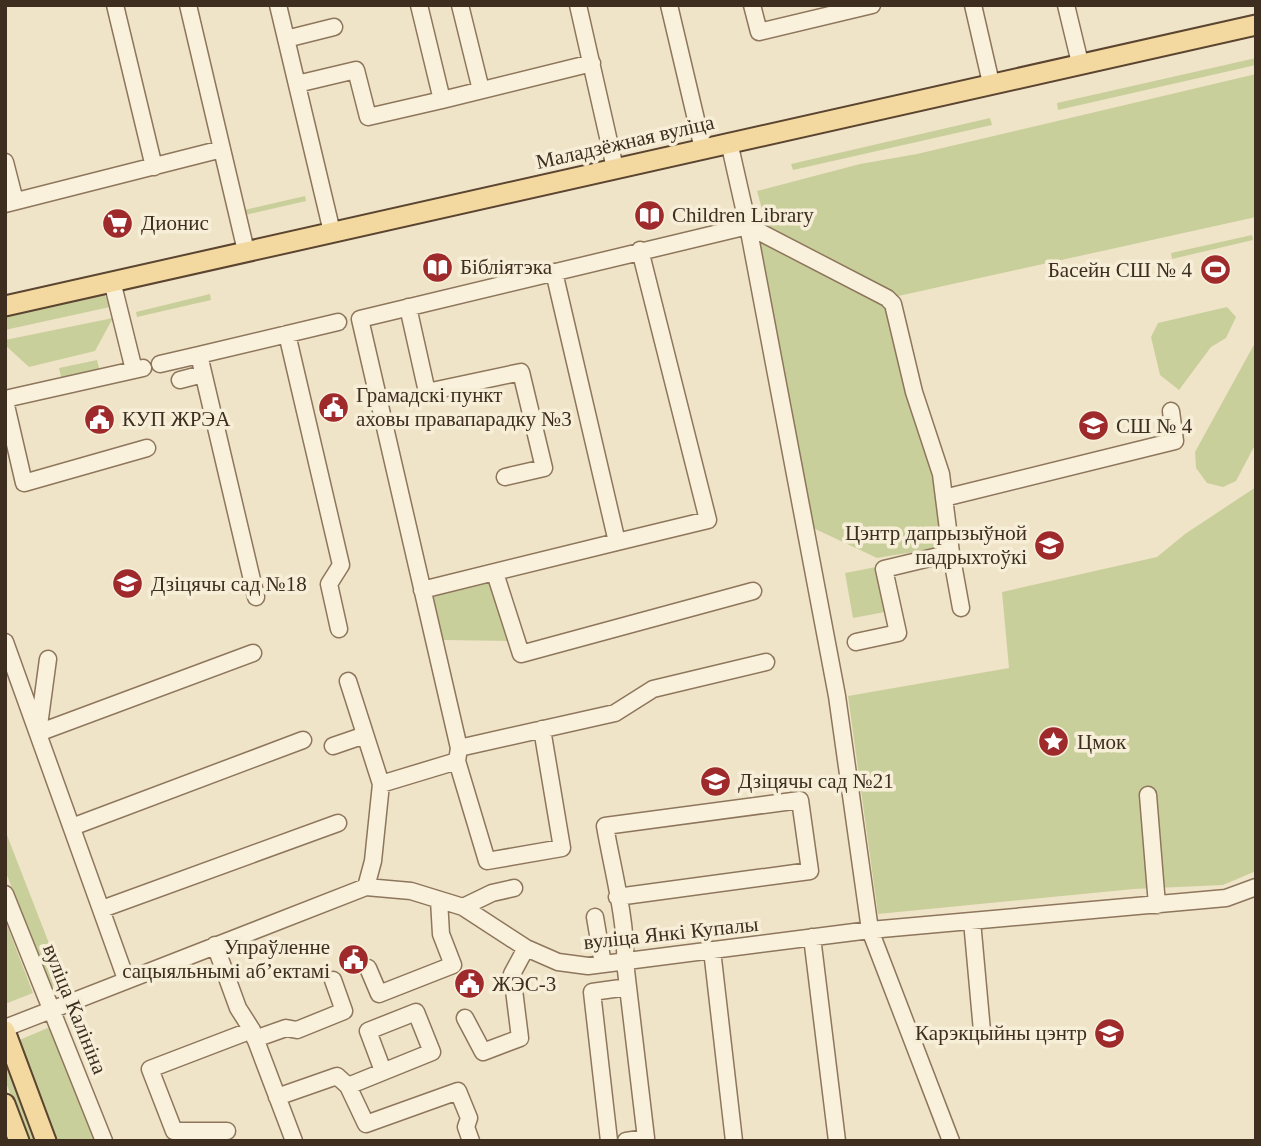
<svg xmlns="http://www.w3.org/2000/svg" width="1261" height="1146" font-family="'Times New Roman',serif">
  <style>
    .green { fill: #c9cf9b }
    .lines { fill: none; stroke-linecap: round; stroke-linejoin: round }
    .minor-casing { stroke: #8d765c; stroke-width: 19 }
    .major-casing { stroke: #5b4430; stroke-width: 23 }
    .minor { stroke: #faf1dc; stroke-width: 16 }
    .major { stroke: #f3d9a0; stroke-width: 19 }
    .labels { text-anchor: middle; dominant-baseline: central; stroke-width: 7; stroke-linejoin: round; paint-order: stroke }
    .street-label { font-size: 21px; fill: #3d2e20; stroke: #f7eed8 }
    .poi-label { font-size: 21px; fill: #3d2e20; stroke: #f7eed8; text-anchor: start }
  </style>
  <rect width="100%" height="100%" fill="#f0e4c8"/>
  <path class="green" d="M1256,58V65L1058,110L1057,103Z
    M1256,74V217L885,299L935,471L944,547L877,558L811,527L754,228L766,224L757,191L860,164L917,154Z
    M990,118L992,125L793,170L791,164Z
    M305,196L306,201L245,215L244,210Z
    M1252,235L1253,240L1172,259L1171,253Z
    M104,293L110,307L5,330V317Z
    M210,294L211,300L137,317L136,312Z
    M1227,307L1236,317L1226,338L1211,347L1179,390L1160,375L1151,337L1158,323Z
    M113,318L95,351L29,367L5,345V340Z
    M1256,341V443L1236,481L1223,487L1207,483L1196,468L1195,452Z
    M97,360L100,372L62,381L59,368Z
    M1256,487V871L1223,885L1134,889L878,914L848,696L1009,668L1002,592L1157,557L1185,534Z
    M876,567L885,612L853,618L845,573Z
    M492,577L511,641L442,640L431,596L436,591Z
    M5,830L64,982L50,987L5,870Z
    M5,920L33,993L5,1004Z
    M50,1027L94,1141H54L17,1041Z
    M5,1057L37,1141H28L5,1080Z"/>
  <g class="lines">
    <defs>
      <path id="minor" d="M115,5L154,167
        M188,5L246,251
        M278,5L332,232
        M460,5L481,90
        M578,5L615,168
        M669,5L703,149
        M752,5L759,32L872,5
        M973,5L991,83
        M1066,5L1080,63
        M286,39L334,27
        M297,84L356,70L368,117L442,100L419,5
        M442,100L592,63
        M729,142L748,226L837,696L870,930L951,1141
        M5,162L15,201
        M5,204L222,149
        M112,281L134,370
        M408,307L427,392L521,372L544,468L505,477
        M287,334L341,565L329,584L339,629
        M160,364L199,355
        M180,380L203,374
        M5,399L143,368
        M5,401L24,483L147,448
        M944,498L1175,441L1171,411
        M617,542L708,520L640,250
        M951,553L961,608
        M495,573L521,654L753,591
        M422,590L617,542L554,272
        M256,597L199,355L338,322
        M5,642L126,979
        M48,659L38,733L253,653
        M348,681L381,784
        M333,746L365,735
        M459,748L615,713L653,689L766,662
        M457,761L459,748L360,319L748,226L887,298L893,304L914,392L941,474L951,553L884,569L898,633L856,642
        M1148,795L1157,905
        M72,827L303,740
        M366,887L373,861L381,784L457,761L487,861L562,848L542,729
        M5,894L104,1141
        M617,897L810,871L800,800L605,826C612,867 627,922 625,962L646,1138L626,1141
        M463,907L492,893L514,888
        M102,909L338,823
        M595,917L603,964
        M972,921L982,1031
        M812,937L837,1141
        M215,945L238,1008L252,1030L294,1141
        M712,950L734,1141
        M368,968L379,994L453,965L441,934L439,900
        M465,1018L483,1052L520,1038L512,974L526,948
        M5,1028L366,887L411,891L463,907L526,948L558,962L588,966L870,930L1226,898L1256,887
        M255,1039L286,1028L297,1030L344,1011L333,980
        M348,1086L432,1052L416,1012L368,1031L383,1071
        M277,1097L337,1076L348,1086L366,1124L458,1091L469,1118L466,1127L471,1141
        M227,1131H174L150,1069L252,1030
        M609,1141L592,992L628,987"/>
      <path id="major" d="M5,306L1256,25
        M5,1031L46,1141
        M5,1104L19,1141"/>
    </defs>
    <use href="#minor" class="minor-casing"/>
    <use href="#major" class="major-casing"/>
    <use href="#minor" class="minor"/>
    <use href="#major" class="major"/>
  </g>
  <defs>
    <symbol id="library-disc" viewBox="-11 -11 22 22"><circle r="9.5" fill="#9e2a2b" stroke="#f7eed8"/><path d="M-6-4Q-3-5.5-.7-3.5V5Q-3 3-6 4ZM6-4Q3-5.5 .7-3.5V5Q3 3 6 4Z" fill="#fff"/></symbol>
    <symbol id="supermarket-disc" viewBox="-11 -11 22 22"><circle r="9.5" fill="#9e2a2b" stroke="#f7eed8"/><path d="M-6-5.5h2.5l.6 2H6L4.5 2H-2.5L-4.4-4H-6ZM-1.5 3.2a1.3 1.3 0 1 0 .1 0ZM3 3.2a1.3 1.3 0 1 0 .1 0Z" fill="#fff"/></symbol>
    <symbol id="stadium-disc" viewBox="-11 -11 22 22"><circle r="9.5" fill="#9e2a2b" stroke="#f7eed8"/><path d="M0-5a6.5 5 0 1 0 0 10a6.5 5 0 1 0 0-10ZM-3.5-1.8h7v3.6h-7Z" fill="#fff"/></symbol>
    <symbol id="civic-disc" viewBox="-11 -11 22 22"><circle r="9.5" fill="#9e2a2b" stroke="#f7eed8"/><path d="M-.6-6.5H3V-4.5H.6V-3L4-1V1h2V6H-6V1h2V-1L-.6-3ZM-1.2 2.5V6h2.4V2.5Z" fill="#fff"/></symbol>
    <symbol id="school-disc" viewBox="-11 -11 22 22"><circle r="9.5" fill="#9e2a2b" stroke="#f7eed8"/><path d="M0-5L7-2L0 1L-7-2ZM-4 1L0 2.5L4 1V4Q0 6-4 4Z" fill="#fff"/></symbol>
    <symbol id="sight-disc" viewBox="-11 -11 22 22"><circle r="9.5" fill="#9e2a2b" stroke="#f7eed8"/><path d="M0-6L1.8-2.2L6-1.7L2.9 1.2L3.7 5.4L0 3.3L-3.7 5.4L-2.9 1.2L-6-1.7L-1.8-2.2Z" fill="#fff"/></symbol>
  </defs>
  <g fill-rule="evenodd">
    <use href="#library-disc" x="632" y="198" width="35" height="35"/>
    <use href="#supermarket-disc" x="100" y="206" width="35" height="35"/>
    <use href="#library-disc" x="420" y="250" width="35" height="35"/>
    <use href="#stadium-disc" x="1198" y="252" width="35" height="35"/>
    <use href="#civic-disc" x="316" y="390" width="35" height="35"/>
    <use href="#civic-disc" x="82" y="402" width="35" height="35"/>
    <use href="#school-disc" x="1076" y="408" width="35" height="35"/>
    <use href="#school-disc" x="1032" y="528" width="35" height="35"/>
    <use href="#school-disc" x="110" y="566" width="35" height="35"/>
    <use href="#sight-disc" x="1036" y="724" width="35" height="35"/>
    <use href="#school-disc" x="698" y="764" width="35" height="35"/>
    <use href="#civic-disc" x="336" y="942" width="35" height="35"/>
    <use href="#civic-disc" x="452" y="966" width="35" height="35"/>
    <use href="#school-disc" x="1092" y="1016" width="35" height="35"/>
  </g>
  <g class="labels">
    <g class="street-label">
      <text transform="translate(625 142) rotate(-13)">Маладзёжная вуліца</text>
      <text transform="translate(671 933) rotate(-6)">вуліца Янкі Купалы</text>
      <text transform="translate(75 1009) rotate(68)">вуліца Калініна</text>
    </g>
    <g class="poi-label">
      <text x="672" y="215">Children Library</text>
      <text x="141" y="223">Дионис</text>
      <text x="460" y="267">Бібліятэка</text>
      <text x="1192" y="270" text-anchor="end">Басейн СШ № 4</text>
      <text x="356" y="395">Грамадскі пункт<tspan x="356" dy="24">аховы правапарадку №3</tspan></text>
      <text x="122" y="419">КУП ЖРЭА</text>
      <text x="1116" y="426">СШ № 4</text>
      <text x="1027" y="533" text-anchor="end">Цэнтр дапрызыўной<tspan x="1027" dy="24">падрыхтоўкі</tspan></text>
      <text x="151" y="584">Дзіцячы сад №18</text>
      <text x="1077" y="742">Цмок</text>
      <text x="738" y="781">Дзіцячы сад №21</text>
      <text x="330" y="947" text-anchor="end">Упраўленне<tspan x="330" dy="24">сацыяльнымі абʼектамі</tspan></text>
      <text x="492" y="984">ЖЭС-3</text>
      <text x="1087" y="1033" text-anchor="end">Карэкцыйны цэнтр</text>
    </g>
  </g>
  <rect width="1261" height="1146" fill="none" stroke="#3d2e20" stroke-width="14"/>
</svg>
